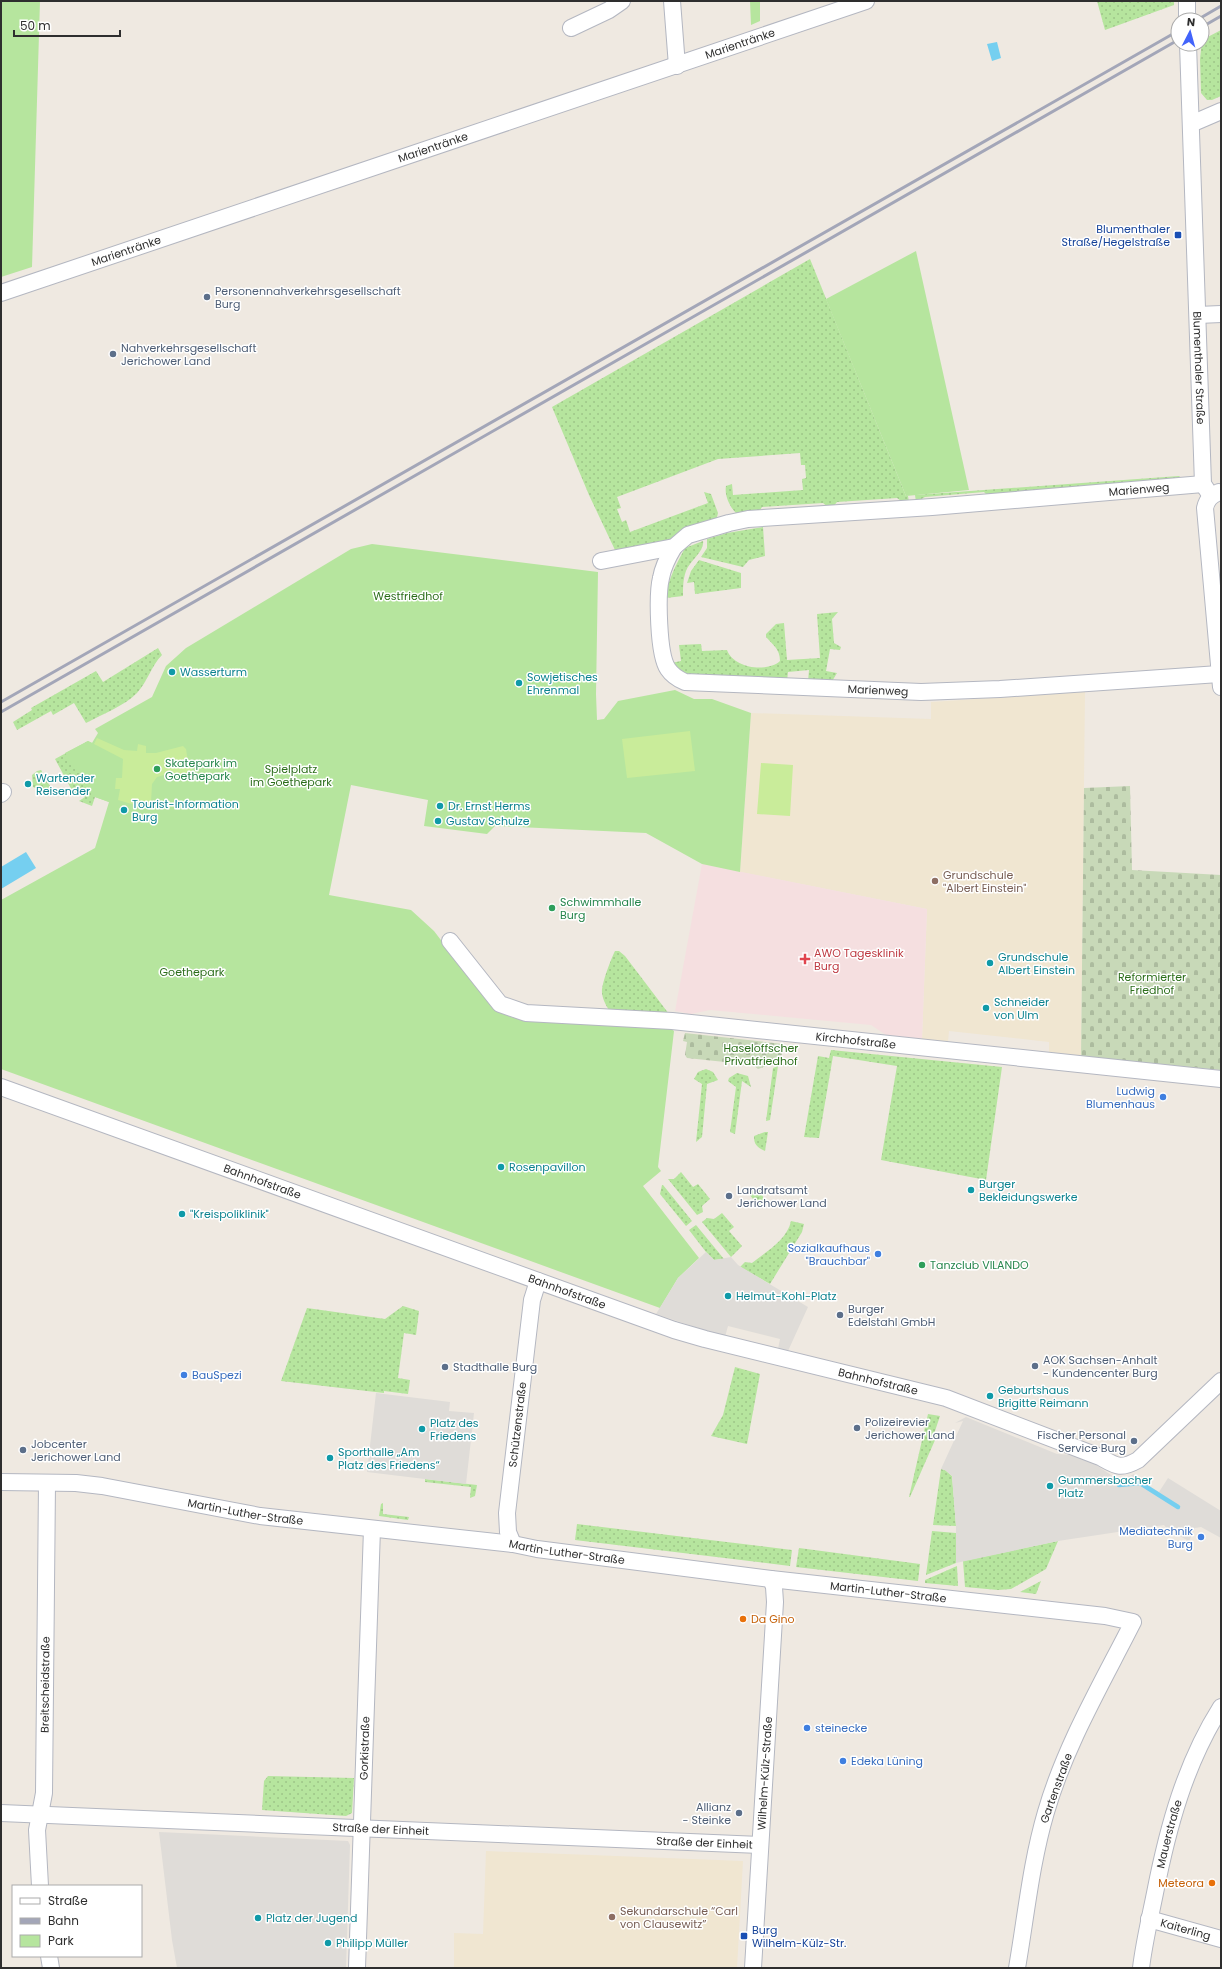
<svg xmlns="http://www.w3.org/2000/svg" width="1222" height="1969" font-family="Poppins,sans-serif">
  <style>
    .education { fill: #f0e6d1 }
    .medical { fill: #f5dfe0 }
    .grass { fill: url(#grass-dots) }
    .cemetery { fill: url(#cemetery-stones) }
    .park { fill: #b6e59e }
    .pitch { fill: #c9ec9a }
    .plaza { fill: #dfdcd8 }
    .water { fill: #75cff0 }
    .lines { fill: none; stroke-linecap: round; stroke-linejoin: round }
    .stream { stroke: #75cff0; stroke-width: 4.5 }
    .minor-casing { stroke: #b4b7c1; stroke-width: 18 }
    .minor { stroke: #fff; stroke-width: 16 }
    .rail { stroke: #a3a6b8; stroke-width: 3 }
    .transit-dot { fill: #1a4fb4; stroke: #fff; stroke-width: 1.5 }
    .service-dot { fill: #5c6f8a; stroke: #fff; stroke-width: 1.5 }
    .culture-dot { fill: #0f9aa8; stroke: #fff; stroke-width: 1.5 }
    .leisure-dot { fill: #2e9e5b; stroke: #fff; stroke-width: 1.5 }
    .education-dot { fill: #8d6e63; stroke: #fff; stroke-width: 1.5 }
    .health-dot { fill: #e0444e; stroke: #fff; stroke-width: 1.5 }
    .shop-dot { fill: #3f7fe0; stroke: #fff; stroke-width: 1.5 }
    .food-dot { fill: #e8710a; stroke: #fff; stroke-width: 1.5 }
    .labels { text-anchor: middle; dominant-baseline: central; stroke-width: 3; stroke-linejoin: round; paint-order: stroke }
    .street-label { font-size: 11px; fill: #2e2e2e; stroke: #fff }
    .transit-label { font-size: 11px; fill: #164399; stroke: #fff; text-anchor: end }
    .service-label { font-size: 11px; fill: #4e5e75; stroke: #fff; text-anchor: start }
    .park-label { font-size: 11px; fill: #2c6e1b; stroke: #fff }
    .culture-label { font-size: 11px; fill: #0d838f; stroke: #fff; text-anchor: start }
    .leisure-label { font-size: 11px; fill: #27864d; stroke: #fff; text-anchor: start }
    .education-label { font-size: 11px; fill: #785e54; stroke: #fff; text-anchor: start }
    .health-label { font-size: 11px; fill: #be3a42; stroke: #fff; text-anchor: start }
    .shop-label { font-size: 11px; fill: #366cbe; stroke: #fff; text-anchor: end }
    .food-label { font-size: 11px; fill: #c56008; stroke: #fff; text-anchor: start }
  </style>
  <defs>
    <pattern id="grass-dots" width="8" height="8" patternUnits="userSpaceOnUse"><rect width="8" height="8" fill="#b6e59e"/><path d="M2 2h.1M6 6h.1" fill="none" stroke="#9dc588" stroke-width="1.8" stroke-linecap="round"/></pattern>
    <pattern id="cemetery-stones" width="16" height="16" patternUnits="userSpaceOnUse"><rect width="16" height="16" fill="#c8d9b8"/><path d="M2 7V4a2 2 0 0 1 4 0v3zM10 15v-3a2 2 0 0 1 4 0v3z" fill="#acbb9e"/></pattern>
  </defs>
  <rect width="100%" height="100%" fill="#efe9e1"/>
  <path class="education" d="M1085,692L1081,1057L1049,1052V1042L949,1031L948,1042L922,1039L927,909L740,872L751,713L931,719V702Z
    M486,1851L743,1861L737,1968H454V1933L483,1934Z"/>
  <path class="medical" d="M702,864L927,909L922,1039L886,1035L871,1025L710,1010L691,1014L675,1011Z"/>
  <path class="grass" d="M1097,1H1174V5L1105,30Z
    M1221,30V96L1212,100H1207L1201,93L1200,59L1202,40Z
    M810,259L906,496H908L909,502L904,503L897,498L837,502L832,508H829L823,503L762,507L759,512L738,515C731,509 724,496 726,486L732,484L733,495L803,490L802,479L806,478L805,465H801L800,453L718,459L617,497L621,508L617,509L622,522L626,520L630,532L708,503L704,492L711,494L718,513L716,521L672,540L615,550L589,495L552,407Z
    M1179,476L1183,479L988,496L984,492L925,497L916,502L915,495Z
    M763,527L765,556L749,560L743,567L701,557L707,548V539L727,533Z
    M703,541C705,551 690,561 686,571C683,579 683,588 683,596L666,598C668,579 676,565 685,548Z
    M699,560L741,573V588L695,594L694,582L687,583L691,571Z
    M838,612L832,619L834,643L841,647L840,650L830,649L826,671L837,673L831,683L808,682L809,670L788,672L787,681L686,674L679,672L671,663L681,661L679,645L701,644L702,651L727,650C733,668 767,673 780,661C780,649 773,645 766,637V634L776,624L784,623L787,660L820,658L817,614Z
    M158,648L162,655C151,666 148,681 137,693C124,706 103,714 86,723L74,703L53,715L51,711L17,730L13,722L32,710L31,708L96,671L103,682Z
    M88,741L121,757L115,789L109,802L95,797L92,806L79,801L85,797L82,792L75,796L55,759Z
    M41,770L50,786L49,791L45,792L33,787L32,775L37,771Z
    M615,951H619L625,956L669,1014L611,1013C607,1007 603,1001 602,993C601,985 611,959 615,951Z
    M831,1050L1002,1067L986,1180L881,1160L897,1066L833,1056L819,1138L804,1137L818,1056L829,1058Z
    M778,1066L770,1120L766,1121L773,1068Z
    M706,1069L713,1072L718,1080L707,1084L702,1137L696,1142L702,1084L694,1079L698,1072Z
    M737,1073L748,1076L751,1087L742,1081L735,1134L730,1132L736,1087L728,1081L729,1078Z
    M765,1132H768L765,1151C757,1147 754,1145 754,1136Z
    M681,1172L693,1187L698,1184L710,1199L702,1206L703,1212L697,1215L668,1179H674Z
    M662,1185H663L692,1221L686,1226L660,1194Z
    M761,1186L764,1203L759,1206L748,1193Z
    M722,1213L734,1227L729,1231L742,1246L731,1257L702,1222L707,1218L714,1219Z
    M791,1221L804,1224L802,1232L770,1284L740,1267L745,1262L752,1263C767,1251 787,1240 791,1221Z
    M696,1225L724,1259L714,1260L706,1252L689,1230Z
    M403,1306L419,1311L416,1335L404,1333L398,1378L410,1380L408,1394L384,1391V1393L281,1381L307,1308L385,1319Z
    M735,1367L760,1374L747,1444L711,1436L723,1415Z
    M928,1414L940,1416L933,1437L939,1431L910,1497H909Z
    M941,1469L945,1470L952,1476L956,1526L933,1525Z
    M425,1479L477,1485L475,1496L470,1498L471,1487L425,1482Z
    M383,1503V1514L409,1517L408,1520L379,1516L381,1504Z
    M577,1524L792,1550L790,1566L575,1540Z
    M932,1531L956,1533V1563L926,1575Z
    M1058,1541L1046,1569L1011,1589L998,1590L965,1587L963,1561Z
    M799,1548L920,1564L918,1581L796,1567Z
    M957,1566L958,1586L925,1583V1580Z
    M1041,1581L1036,1594L1020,1592Z
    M268,1776L354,1778L352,1813L346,1816L262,1810L264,1781Z"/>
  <path class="cemetery" d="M1130,786L1132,870L1221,875V1070L1081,1057L1084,788Z
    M685,1033L783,1044L781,1061L758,1069L753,1065L687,1058L685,1055L687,1042L683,1041Z"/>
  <path class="park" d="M1,1H40L32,267L1,277Z
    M750,1H760V21L751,25Z
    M916,251L969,490L906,496L826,299Z
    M372,544L598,572L596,694L597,720L604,719L618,701L675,690L694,699H712L751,713L740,872L702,864L646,833L495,826L487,834L424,826L428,800L351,785L329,895L411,910L434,931L492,1007L511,1017L525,1020L670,1028L674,1031L658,1167L661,1171L643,1186L699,1258L678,1278L660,1308L1,1069V900L95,848L109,802L95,797L65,753L88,741L92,743L98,733L95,729L152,697L166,666L186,648L351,549Z"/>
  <path class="pitch" d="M690,731L695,771L627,778L622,739Z
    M97,738L124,750L137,751L138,744L146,746V753H156L183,746L186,749L188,762L193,763L191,778L164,775L157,777L152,784L151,802L145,808L118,800L120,789H115L116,778H122L123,759L94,744Z
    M761,763L793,765L790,816L757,814Z"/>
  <path class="plaza" d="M706,1252L714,1260L731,1257L738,1265L808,1307L788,1351L778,1349L780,1339L728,1326L725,1337L656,1314L678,1278Z
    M376,1393L450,1402L449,1411L474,1413L466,1484L367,1472Z
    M966,1417L1057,1454L1074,1455L1090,1461L1114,1477L1124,1479L1134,1474L1138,1479L1159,1492L1168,1478L1221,1511V1538L1201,1527L1195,1528L1189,1541L1168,1530L1164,1525L1058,1541L956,1563V1526L952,1476L945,1470L941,1469L963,1421L955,1423Z
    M159,1832L348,1841L350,1845L346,1968H177L172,1940Z"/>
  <path class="water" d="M997,42L1001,58L992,61L987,44Z
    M26,852L36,868L1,889V867Z"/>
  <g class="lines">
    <path class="stream" d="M1119,1485L1140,1483L1178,1507"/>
    <defs>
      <g id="minor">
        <path d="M672,1L677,66"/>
        <path d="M1187,1V20"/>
        <path d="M571,28L609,10L622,1"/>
        <path id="s1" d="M1188,44L1203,484L1211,496"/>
        <path d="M1191,124L1221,111"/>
        <path id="s2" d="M1,293L866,1"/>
        <path d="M1198,315L1221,314"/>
        <path d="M1219,492C1211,496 1207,499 1205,508L1221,687"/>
        <path id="s3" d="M674,547C668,557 663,566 661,578C657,594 658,655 668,669C672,675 678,679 685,682L921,692L1000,689L1219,674"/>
        <path id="s4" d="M601,561L674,547L688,535L729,523L748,519L932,507L1203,484"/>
        <path d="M1,794L3,792"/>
        <path id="s5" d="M450,941L500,1004L526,1013L672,1021L1221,1079"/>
        <path id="s6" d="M1,1087L674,1330L705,1339L946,1398L1100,1457C1116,1466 1120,1470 1138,1460L1221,1381"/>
        <path id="s7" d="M1,1482L76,1483L102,1486L260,1516L513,1544L537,1549L771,1579L1105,1616L1133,1622C1102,1683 1065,1746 1046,1812C1031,1863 1026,1916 1017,1968"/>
        <path id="s8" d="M513,1544L508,1532L507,1513L532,1300L538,1281"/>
        <path id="s9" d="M1,1813L760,1845"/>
        <path id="s10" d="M40,1886L37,1830L44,1793L47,1483"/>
        <path id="s11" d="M1149,1919L1221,1939"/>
        <path d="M49,1956L51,1968"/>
        <path id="s12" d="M357,1968L372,1529"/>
        <path id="s13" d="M753,1968L775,1602L774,1587L771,1579"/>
        <path id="s14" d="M1141,1968C1144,1943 1150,1918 1155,1893C1168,1827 1185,1764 1221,1707"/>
      </g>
    </defs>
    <use href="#minor" class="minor-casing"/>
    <use href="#minor" class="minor"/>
    <path class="rail" d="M1197,20L1221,6
      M1202,27L1221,16
      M1,702L1178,31
      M1,712L1178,40"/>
  </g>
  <g class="transit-dot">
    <rect x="1174" y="231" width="8" height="8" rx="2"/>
    <rect x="740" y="1932" width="8" height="8" rx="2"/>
  </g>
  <g class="service-dot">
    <circle cx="207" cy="297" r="4"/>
    <circle cx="113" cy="354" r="4"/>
    <circle cx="729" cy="1196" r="4"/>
    <circle cx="840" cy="1315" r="4"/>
    <circle cx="1035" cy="1366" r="4"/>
    <circle cx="445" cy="1367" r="4"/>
    <circle cx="857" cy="1428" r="4"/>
    <circle cx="1134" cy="1441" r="4"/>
    <circle cx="23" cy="1450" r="4"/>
    <circle cx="739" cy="1813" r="4"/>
  </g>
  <g class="culture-dot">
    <circle cx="172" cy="672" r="4"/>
    <circle cx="519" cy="683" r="4"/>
    <circle cx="28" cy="784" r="4"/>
    <circle cx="440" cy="806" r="4"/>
    <circle cx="124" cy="810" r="4"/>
    <circle cx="438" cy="821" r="4"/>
    <circle cx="990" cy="963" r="4"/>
    <circle cx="986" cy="1008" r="4"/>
    <circle cx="501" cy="1167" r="4"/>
    <circle cx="971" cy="1190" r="4"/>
    <circle cx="182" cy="1214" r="4"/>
    <circle cx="728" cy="1296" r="4"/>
    <circle cx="990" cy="1396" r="4"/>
    <circle cx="422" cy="1429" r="4"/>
    <circle cx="330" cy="1458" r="4"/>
    <circle cx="1050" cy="1486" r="4"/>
    <circle cx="258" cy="1918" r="4"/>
    <circle cx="328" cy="1943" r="4"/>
  </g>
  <g class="leisure-dot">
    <circle cx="157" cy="769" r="4"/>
    <circle cx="552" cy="908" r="4"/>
    <circle cx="922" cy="1265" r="4"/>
  </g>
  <g class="education-dot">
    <circle cx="935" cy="881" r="4"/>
    <circle cx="612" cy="1917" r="4"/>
  </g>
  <path class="health-dot" d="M803 953h4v4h4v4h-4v4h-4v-4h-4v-4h4z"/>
  <g class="shop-dot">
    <circle cx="1163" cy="1097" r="4"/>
    <circle cx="878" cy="1254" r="4"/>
    <circle cx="184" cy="1375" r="4"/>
    <circle cx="1201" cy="1537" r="4"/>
    <circle cx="807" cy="1728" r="4"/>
    <circle cx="843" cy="1761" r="4"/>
  </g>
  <g class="food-dot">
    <circle cx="743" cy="1619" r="4"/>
    <circle cx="1212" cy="1883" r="4"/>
  </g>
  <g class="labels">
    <g class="street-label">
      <text stroke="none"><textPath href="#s2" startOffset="780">Marientränke</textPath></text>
      <text stroke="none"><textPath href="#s2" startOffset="456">Marientränke</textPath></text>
      <text stroke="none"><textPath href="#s2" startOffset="132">Marientränke</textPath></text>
      <text stroke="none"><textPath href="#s1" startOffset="324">Blumenthaler Straße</textPath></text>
      <text stroke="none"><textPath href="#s4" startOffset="547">Marienweg</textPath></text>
      <text stroke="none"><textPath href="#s3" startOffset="341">Marienweg</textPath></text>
      <text stroke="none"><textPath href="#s5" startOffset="439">Kirchhofstraße</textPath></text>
      <text stroke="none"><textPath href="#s6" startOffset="278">Bahnhofstraße</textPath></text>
      <text stroke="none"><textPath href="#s6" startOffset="602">Bahnhofstraße</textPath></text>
      <text stroke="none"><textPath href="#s6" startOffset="926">Bahnhofstraße</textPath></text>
      <text stroke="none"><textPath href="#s8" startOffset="121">Schützenstraße</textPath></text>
      <text stroke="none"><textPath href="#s7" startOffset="247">Martin-Luther-Straße</textPath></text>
      <text stroke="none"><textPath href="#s7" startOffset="571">Martin-Luther-Straße</textPath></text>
      <text stroke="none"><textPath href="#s7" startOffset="895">Martin-Luther-Straße</textPath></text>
      <text stroke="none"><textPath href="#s10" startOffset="202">Breitscheidstraße</textPath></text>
      <text stroke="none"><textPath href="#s12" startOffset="220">Gorkistraße</textPath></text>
      <text stroke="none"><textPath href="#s13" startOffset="195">Wilhelm-Külz-Straße</textPath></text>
      <text transform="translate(1056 1788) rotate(-70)">Gartenstraße</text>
      <text stroke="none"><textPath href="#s9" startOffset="380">Straße der Einheit</textPath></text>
      <text stroke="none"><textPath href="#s14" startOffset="137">Mauerstraße</textPath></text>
      <text stroke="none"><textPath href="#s9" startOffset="704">Straße der Einheit</textPath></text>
      <text stroke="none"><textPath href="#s11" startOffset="38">Kaiterling</textPath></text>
    </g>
    <g class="transit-label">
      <text x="1170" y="229">Blumenthaler<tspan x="1170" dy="13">Straße/Hegelstraße</tspan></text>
      <text x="752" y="1930" text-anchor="start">Burg<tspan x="752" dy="13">Wilhelm-Külz-Str.</tspan></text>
    </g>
    <g class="service-label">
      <text x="215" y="291">Personennahverkehrsgesellschaft<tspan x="215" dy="13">Burg</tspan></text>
      <text x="121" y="348">Nahverkehrsgesellschaft<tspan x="121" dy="13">Jerichower Land</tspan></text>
      <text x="737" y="1190">Landratsamt<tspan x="737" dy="13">Jerichower Land</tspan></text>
      <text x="848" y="1309">Burger<tspan x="848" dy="13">Edelstahl GmbH</tspan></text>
      <text x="1043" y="1360">AOK Sachsen-Anhalt<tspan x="1043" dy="13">- Kundencenter Burg</tspan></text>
      <text x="453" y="1367">Stadthalle Burg</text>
      <text x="865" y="1422">Polizeirevier<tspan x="865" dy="13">Jerichower Land</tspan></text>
      <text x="1126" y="1435" text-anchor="end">Fischer Personal<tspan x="1126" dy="13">Service Burg</tspan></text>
      <text x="31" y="1444">Jobcenter<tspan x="31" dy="13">Jerichower Land</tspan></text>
      <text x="731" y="1807" text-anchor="end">Allianz<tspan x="731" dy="13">- Steinke</tspan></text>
    </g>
    <g class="park-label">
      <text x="408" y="596">Westfriedhof</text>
      <text x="291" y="769">Spielplatz<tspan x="291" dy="13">im Goethepark</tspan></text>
      <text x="192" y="972">Goethepark</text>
      <text x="1152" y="977">Reformierter<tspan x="1152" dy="13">Friedhof</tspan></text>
      <text x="761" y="1048">Haseloffscher<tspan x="761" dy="13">Privatfriedhof</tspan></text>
    </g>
    <g class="culture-label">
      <text x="180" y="672">Wasserturm</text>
      <text x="527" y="677">Sowjetisches<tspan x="527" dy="13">Ehrenmal</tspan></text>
      <text x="36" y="778">Wartender<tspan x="36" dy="13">Reisender</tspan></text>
      <text x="132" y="804">Tourist-Information<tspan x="132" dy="13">Burg</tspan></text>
      <text x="448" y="806">Dr. Ernst Herms</text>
      <text x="446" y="821">Gustav Schulze</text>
      <text x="998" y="957">Grundschule<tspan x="998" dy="13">Albert Einstein</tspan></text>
      <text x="994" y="1002">Schneider<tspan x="994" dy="13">von Ulm</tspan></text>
      <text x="509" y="1167">Rosenpavillon</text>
      <text x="979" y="1184">Burger<tspan x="979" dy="13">Bekleidungswerke</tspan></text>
      <text x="190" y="1214">"Kreispoliklinik"</text>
      <text x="736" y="1296">Helmut-Kohl-Platz</text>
      <text x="998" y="1390">Geburtshaus<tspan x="998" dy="13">Brigitte Reimann</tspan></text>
      <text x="430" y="1423">Platz des<tspan x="430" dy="13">Friedens</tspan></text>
      <text x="338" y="1452">Sporthalle „Am<tspan x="338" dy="13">Platz des Friedens“</tspan></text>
      <text x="1058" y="1480">Gummersbacher<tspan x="1058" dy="13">Platz</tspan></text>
      <text x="266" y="1918">Platz der Jugend</text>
      <text x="336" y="1943">Philipp Müller</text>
    </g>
    <g class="leisure-label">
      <text x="165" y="763">Skatepark im<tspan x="165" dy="13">Goethepark</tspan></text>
      <text x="560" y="902">Schwimmhalle<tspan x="560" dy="13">Burg</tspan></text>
      <text x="930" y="1265">Tanzclub VILANDO</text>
    </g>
    <g class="education-label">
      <text x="943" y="875">Grundschule<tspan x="943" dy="13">"Albert Einstein"</tspan></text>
      <text x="620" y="1911">Sekundarschule “Carl<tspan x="620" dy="13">von Clausewitz”</tspan></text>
    </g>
    <g class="health-label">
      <text x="814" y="953">AWO Tagesklinik<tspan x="814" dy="13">Burg</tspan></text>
    </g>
    <g class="shop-label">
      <text x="1155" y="1091">Ludwig<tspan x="1155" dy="13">Blumenhaus</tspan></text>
      <text x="870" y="1248">Sozialkaufhaus<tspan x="870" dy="13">"Brauchbar"</tspan></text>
      <text x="192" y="1375" text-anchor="start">BauSpezi</text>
      <text x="1193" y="1531">Mediatechnik<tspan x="1193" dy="13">Burg</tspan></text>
      <text x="815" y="1728" text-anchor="start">steinecke</text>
      <text x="851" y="1761" text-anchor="start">Edeka Lüning</text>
    </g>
    <g class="food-label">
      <text x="751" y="1619">Da Gino</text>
      <text x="1204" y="1883" text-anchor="end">Meteora</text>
    </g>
  </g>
  <rect width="1222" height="1969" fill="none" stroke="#2e2e2e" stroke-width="4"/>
  <rect x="12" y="1885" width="130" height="72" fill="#ffffff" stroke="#ababab"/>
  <rect x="20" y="1898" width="20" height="6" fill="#ffffff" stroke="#ababab"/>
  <text x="48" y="1905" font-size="12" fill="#2e2e2e">Straße</text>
  <rect x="20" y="1918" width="20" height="6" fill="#a3a6b8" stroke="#ababab"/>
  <text x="48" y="1925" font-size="12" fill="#2e2e2e">Bahn</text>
  <rect x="20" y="1935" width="20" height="12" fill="#b6e59e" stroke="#ababab"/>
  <text x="48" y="1945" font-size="12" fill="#2e2e2e">Park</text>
  <g transform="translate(1190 32) rotate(6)"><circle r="19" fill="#ffffff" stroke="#ababab"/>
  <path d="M0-3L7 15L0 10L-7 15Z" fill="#4264fb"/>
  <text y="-6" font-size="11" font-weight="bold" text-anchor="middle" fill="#2e2e2e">N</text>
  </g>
  <path d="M14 30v6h106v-6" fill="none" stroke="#2e2e2e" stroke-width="2"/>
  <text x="20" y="30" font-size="12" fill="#2e2e2e" stroke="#ffffff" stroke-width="3" paint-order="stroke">50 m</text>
</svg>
